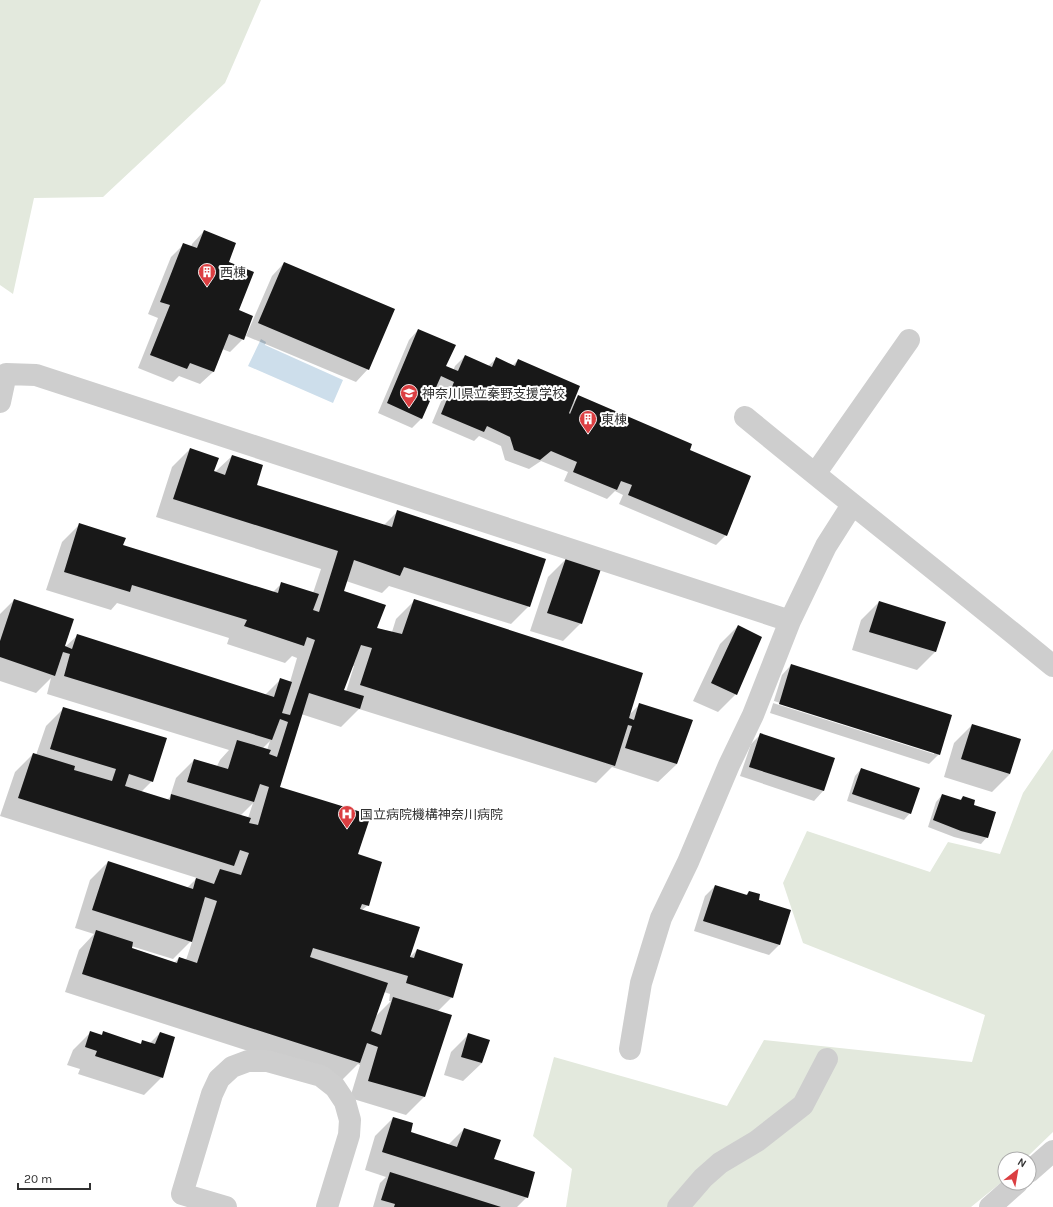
<svg xmlns="http://www.w3.org/2000/svg" width="1053" height="1207" font-family="Karla,'Noto Sans JP',sans-serif">
  <style>
    .green { fill: #e3e9dd }
    .water { fill: #cddeeb }
    .shadow { fill: #0003; fill-rule: evenodd }
    .building { fill: #181818 }
    .lines { fill: none; stroke-linecap: round; stroke-linejoin: round }
    .minor { stroke: #cecece; stroke-width: 22 }
    .labels { text-anchor: middle; dominant-baseline: central; stroke-width: 4; stroke-linejoin: round; paint-order: stroke }
    .poi-label { font-size: 13px; fill: #313131; stroke: #fff; text-anchor: start }
  </style>
  <rect width="100%" height="100%" fill="#fff"/>
  <path class="green" d="M0,0H261L225,83L103,197L34,198L13,294L0,285Z
    M1053,749V1132L1025,1159H1005V1179L1003,1181L971,1207H566L572,1169L533,1136L554,1057L727,1106L764,1040L972,1062L985,1015L803,943L783,883L807,831L930,872L948,842L1000,854L1023,793Z"/>
  <path class="water" d="M261,339L266,342L265,345L343,380L333,403L248,366Z"/>
  <path class="shadow" d="M204,231L228,262L243,339L230,352L222,349L213,372L200,384L179,376L173,382L138,368L158,318L148,314L171,257L184,244L191,247L192,244Z
    M284,263L368,369L356,382L246,336L272,276Z
    M418,330L445,367L453,371L455,366L465,356L488,366L496,359L512,366L518,360L573,402L579,396L689,451L726,535L716,545L619,504L623,495L615,491L607,499L564,481L568,472L541,461L529,469L505,460L501,446L479,436L474,441L432,423L445,392L435,387L422,418L412,428L378,413L409,340Z
    M190,449L213,472H215L232,456L256,486L384,525L398,511L529,606L511,624L389,586L382,593L346,581L342,592L376,628L392,632L396,619L414,601L629,715L640,704L677,764L658,782L612,767L596,783L359,709L341,727L301,714L278,787L357,855L368,905L362,910L409,958L417,950L452,997L437,1012L424,1097L406,1115L350,1098L360,1065L358,1064L341,1081L65,992L79,950L94,934L75,928L90,880L108,862L187,888L197,878L0,816L15,772L33,754L36,755L46,726L64,708L152,781L141,792L167,800L170,797L176,778L194,760L217,766L220,760L229,750L47,694L51,678L36,693L0,681V614L14,600L65,647L78,635L265,695L281,679L290,682L297,658L292,656L285,663L227,644L229,638L117,603L111,610L46,590L62,542L80,524L122,546L273,592L282,583L313,593L321,569L156,517L172,467ZM352,666H354L346,692L343,691ZM270,741L267,750L262,749ZM253,803L248,818L240,816ZM193,939L186,960L179,958L174,963L131,949V946L173,959ZM384,992L390,994L389,1001H391L375,1017Z
    M566,559L581,623L563,641L530,631L548,577Z
    M879,602L945,623L935,652L917,670L852,650L861,620Z
    M738,626L736,694L718,712L693,701L720,644Z
    M791,665L939,754L929,764L770,713L782,675ZM774,701L934,752V754L773,703Z
    M972,725L1010,774L992,792L944,777L954,743Z
    M760,735L834,759L823,791L814,801L740,776L751,744Z
    M861,769L910,813L904,820L847,801L855,776Z
    M942,795L959,801L963,797L972,805L987,837L981,844L954,837L928,827L936,802Z
    M715,886L745,896L749,892L758,900L790,911L779,945L769,955L694,931L705,896Z
    M91,1032L101,1035L104,1032L139,1045L143,1041L149,1044L160,1033L162,1077L144,1095L78,1074L80,1069L67,1065L73,1050Z
    M469,1034L482,1063L463,1081L444,1075L451,1052Z
    M393,1118L409,1132L448,1145L464,1129L527,1197L517,1207H373L380,1183L386,1177L365,1170L375,1136Z"/>
  <path class="building" d="M204,230L236,243L229,262L254,272L239,310L253,316L244,340L229,334L214,372L190,363L187,369L150,355L170,305L160,302L183,243L197,248Z
    M284,262L395,309L369,370L258,323Z
    M418,329L456,345L446,366L458,371L465,355L492,367L496,357L515,366L518,359L580,386L569,413L570,414L578,395L692,444L690,450L751,476L727,536L628,495L632,485L621,481L617,490L573,472L577,462L551,451L540,460L514,450L510,437L487,426L484,432L441,414L454,382L441,376L422,419L387,403Z
    M190,448L219,458L214,471L225,475L232,455L263,465L257,485L392,527L397,510L546,559L530,607L404,567L400,576L354,560L344,591L386,605L377,628L402,634L414,599L643,673L629,718L634,720L639,703L693,720L677,764L625,748L632,726L628,725L615,766L360,685L372,648L361,645L344,690L364,696L360,709L309,693L280,787L371,815L358,854L382,862L369,906L362,904L360,909L420,927L410,957L414,958L417,949L463,964L453,998L406,983L408,976L313,948L310,957L388,983L371,1031L381,1035L393,997L452,1015L425,1097L368,1081L378,1047L367,1043L360,1063L82,974L96,930L133,942L132,948L177,963L179,957L197,963L217,901L205,897L192,942L92,910L108,861L193,889L196,878L214,884L220,869L241,875L249,853L240,850L234,866L18,798L33,753L75,766L74,770L112,781L116,769L50,749L63,707L167,738L153,782L129,774L125,786L170,800L171,794L251,818L249,823L258,825L269,787L260,784L254,802L187,782L194,759L228,769L237,740L271,750L269,754L277,757L288,722L280,719L272,740L64,676L70,654L63,652L55,676L0,657V641L14,599L74,619L65,646L72,649L77,634L274,697L280,678L292,682L282,713L290,715L315,640L307,637L304,646L244,626L247,620L132,585L130,592L64,572L79,523L126,538L123,545L278,593L281,582L319,594L313,610L319,612L338,551L173,499Z
    M566,558L601,569L582,624L547,613Z
    M879,601L946,622L936,652L869,632Z
    M738,625L762,637L737,695L711,683Z
    M791,664L952,715L940,755L779,704Z
    M972,724L1021,739L1010,774L961,759Z
    M760,733L835,758L824,791L749,767Z
    M861,768L920,788L911,814L852,794Z
    M942,794L961,800L963,796L975,800L974,805L996,812L988,838L961,831L933,820Z
    M715,885L747,895L749,891L760,894L759,900L791,910L780,945L703,921Z
    M90,1031L102,1035L103,1031L141,1044L142,1040L155,1044L160,1032L175,1037L163,1078L95,1056L97,1051L85,1047Z
    M468,1033L490,1040L482,1063L461,1057Z
    M393,1117L413,1123L411,1132L457,1147L464,1128L501,1140L494,1159L535,1172L528,1198L382,1152Z
    M390,1172L501,1207H394L395,1204L381,1200Z"/>
  <g class="lines">
    <path class="minor" d="M0,402L6,374L36,375L790,621
      M745,417C847,501 951,582 1053,666
      M815,474L909,340
      M630,1049L641,983L661,918L688,862L729,765L753,715L790,621L826,546L852,505
      M1029,1172L1053,1151
      M226,1207L182,1194L212,1094L219,1079L232,1067L248,1061H267L321,1076L335,1087L345,1102L350,1120L349,1135L327,1207
      M678,1207L703,1178L720,1163L757,1141L803,1105L827,1059
      M990,1207L1017,1183"/>
  </g>
  <defs>
    <symbol id="building-pin" viewBox="-11 -11 22 30"><path d="M0 17L-7.5 6A9.5 9.5 0 1 1 7.5 6Z" fill="#db3f42" stroke="#fff"/><path d="M-4-6H4V6H1V3H-1V6H-4ZM-2.5-4.3h1.7v1.8h-1.7ZM.8-4.3h1.7v1.8H.8ZM-2.5-1h1.7V.8h-1.7ZM.8-1h1.7V.8H.8Z" fill="#fff"/></symbol>
    <symbol id="school-pin" viewBox="-11 -11 22 30"><path d="M0 17L-7.5 6A9.5 9.5 0 1 1 7.5 6Z" fill="#db3f42" stroke="#fff"/><path d="M0-5L7-2L0 1L-7-2ZM-4 1L0 2.5L4 1V4Q0 6-4 4Z" fill="#fff"/></symbol>
    <symbol id="hospital-pin" viewBox="-11 -11 22 30"><path d="M0 17L-7.5 6A9.5 9.5 0 1 1 7.5 6Z" fill="#db3f42" stroke="#fff"/><path d="M-5-5h3v3.5h4V-5h3V5h-3V1.5h-4V5h-3Z" fill="#fff"/></symbol>
  </defs>
  <g fill-rule="evenodd">
    <use href="#building-pin" x="197" y="262" width="20" height="27"/>
    <use href="#school-pin" x="399" y="383" width="20" height="27"/>
    <use href="#building-pin" x="578" y="409" width="20" height="27"/>
    <use href="#hospital-pin" x="337" y="804" width="20" height="27"/>
  </g>
  <g class="labels">
    <g class="poi-label">
      <text x="220" y="272">西棟</text>
      <text x="422" y="393">神奈川県立秦野支援学校</text>
      <text x="601" y="419">東棟</text>
      <text x="360" y="814">国立病院機構神奈川病院</text>
    </g>
  </g>
  <g transform="translate(1017 1171) rotate(31)"><circle r="19" fill="#ffffff" stroke="#adadad"/>
  <path d="M0-3L7 15L0 10L-7 15Z" fill="#db3f42"/>
  <text y="-6" font-size="11" font-weight="bold" text-anchor="middle" fill="#313131">N</text>
  </g>
  <path d="M18 1183v6h72v-6" fill="none" stroke="#313131" stroke-width="2"/>
  <text x="24" y="1183" font-size="12" fill="#313131" stroke="#ffffff" stroke-width="3" paint-order="stroke">20 m</text>
</svg>
